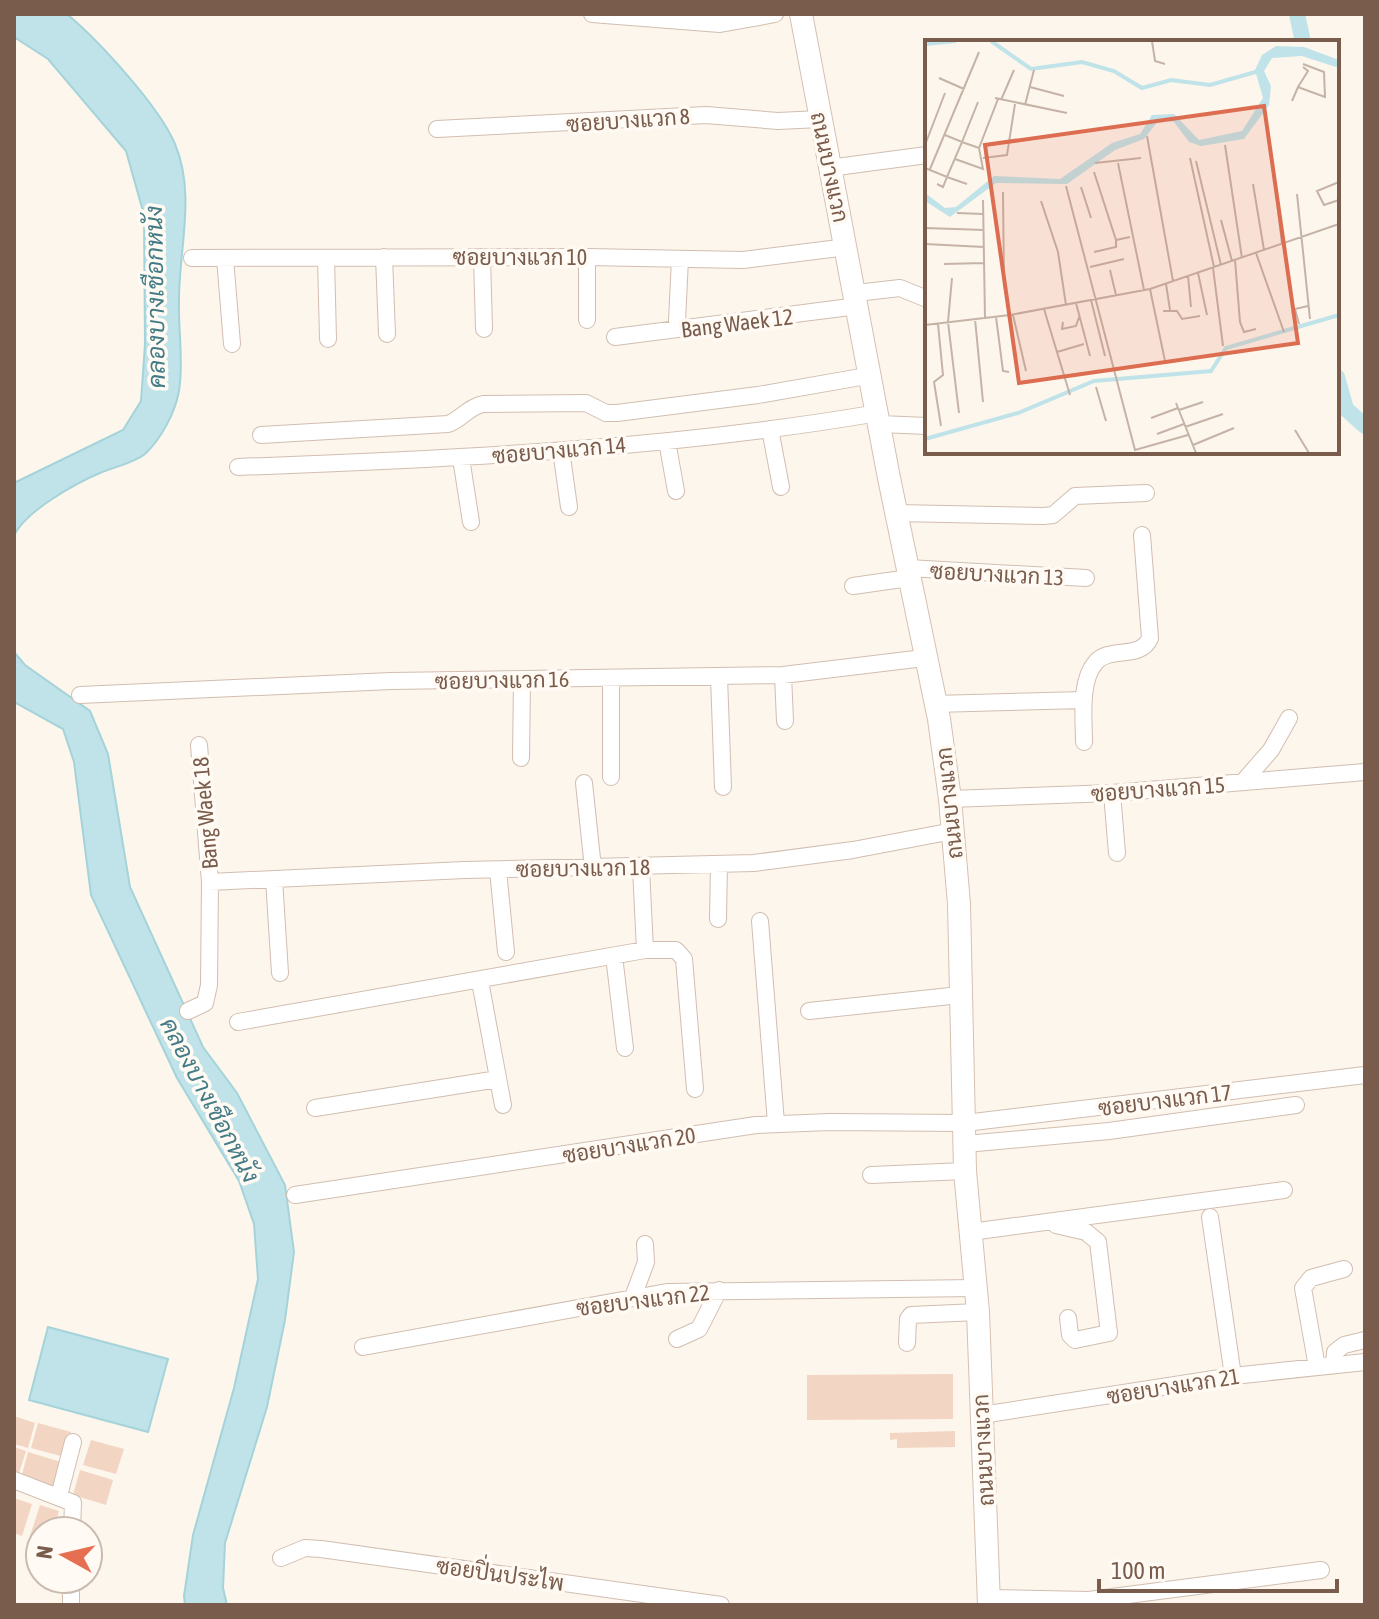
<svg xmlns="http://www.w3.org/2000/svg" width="1379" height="1619" font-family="'Asap Condensed',Sarabun,sans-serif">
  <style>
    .water { fill: #bfe3e8; stroke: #a5d3da; stroke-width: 2 }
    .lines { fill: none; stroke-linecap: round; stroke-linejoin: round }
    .canal { stroke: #bfe3e8; stroke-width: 16 }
    .building { fill: #f3d5c3 }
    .minor-casing { stroke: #d1beb0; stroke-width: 18 }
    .secondary-casing { stroke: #d6c0b0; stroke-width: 24 }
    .minor { stroke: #fff; stroke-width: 16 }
    .secondary { stroke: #fff; stroke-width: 22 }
    .labels { text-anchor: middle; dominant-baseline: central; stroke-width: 7; stroke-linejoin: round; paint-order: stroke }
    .street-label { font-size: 22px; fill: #7a5c4d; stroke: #fffaf3 }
    .water-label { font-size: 24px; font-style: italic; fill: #437c86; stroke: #fffaf3 }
    .inset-river { fill: none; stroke: #bfe3e8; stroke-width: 4 }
    .inset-road { fill: none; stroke: #c5b3a7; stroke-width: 2 }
    .view { fill: #dc6d51; fill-opacity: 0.15; stroke: #dc6d51; stroke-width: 4 }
    .inset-edge { fill: none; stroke: #7a5c4d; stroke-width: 4 }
  </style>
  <rect width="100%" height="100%" fill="#fdf6ec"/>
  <path class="water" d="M14,14H67C99,41 159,106 175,144C196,194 179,248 179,300C178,331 184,360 179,391C175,413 161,439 145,454C134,463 114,467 100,473C76,483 24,512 14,536V483L123,430L141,401L145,344L144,215L126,151L48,59L14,37Z
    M14,652L25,665L90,711L108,754L130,887L203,1047L237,1093L285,1185L294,1252L285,1320L267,1407L225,1543L223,1588L227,1605H185L184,1596L193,1535L234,1388L258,1279L254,1224L239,1181L177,1078L91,895L74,762L63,729L14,702Z
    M48,1327L168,1359L148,1432L29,1400Z"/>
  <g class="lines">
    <path class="canal" d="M1297,14L1303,42
      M1337,377L1346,409L1365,426"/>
  </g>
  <path class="building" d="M953,1374V1419L807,1420V1375Z
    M14,1416L35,1423L28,1448L14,1444Z
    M38,1423L71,1432L64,1457L31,1448Z
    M955,1431V1447L897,1448V1439L890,1440V1433Z
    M91,1440L124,1449L116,1474L83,1465Z
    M14,1447L26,1451L18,1476L14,1475Z
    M28,1452L61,1462L54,1487L21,1478Z
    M80,1470L113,1480L106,1505L73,1495Z
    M14,1498L32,1504L22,1536L14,1533Z
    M40,1505L59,1511L53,1531H40V1540L30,1536Z"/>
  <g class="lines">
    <defs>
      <path id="minor" d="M592,14L720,24L775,14
        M437,129L706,115L778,121L820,119
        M829,168L927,155
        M384,257L387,334
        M482,257L484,329
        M192,258L587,257L743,260L847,247
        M225,258L232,344
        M326,258L328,339
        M856,293L900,288L927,299
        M587,320V257
        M677,321L680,259
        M615,337L858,306
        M880,424L927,426
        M770,429L781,487
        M261,435L448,424C462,419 468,407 483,404L586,403L606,413H617L758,395L872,375
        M667,441L676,491
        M561,450L569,507
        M461,458L471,522
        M238,467C452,459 667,449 878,413
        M897,513L1044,516L1053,515L1075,496L1146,493
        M908,568L1086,578
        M853,586L909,578
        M783,675L785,721
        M719,677L723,787
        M80,695L391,681L783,675L924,658
        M934,704L1084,700
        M1084,742C1084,719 1079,681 1096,662C1110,646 1141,660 1150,638L1142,535
        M521,758L522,680
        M611,777V679
        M1243,782L1271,750L1289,718
        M584,783L593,868
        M1112,793L1117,853
        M950,799L1112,793L1365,772
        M498,870L506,952
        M274,879L280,973
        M210,882L464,870L754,863L853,850L953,831
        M718,919L719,864
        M760,921L776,1123
        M645,950H676L684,959L695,1089
        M614,956L625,1048
        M480,981L503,1105
        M188,1011L205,1003L209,985L210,882L199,745
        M809,1011L960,995
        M238,1022L645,950L641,868
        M315,1108L498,1079
        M966,1144L1109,1131L1296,1105
        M871,1175L965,1171
        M295,1195L756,1125L829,1122L965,1123L1365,1075
        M1210,1217L1233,1376
        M1056,1225L1086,1232L1098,1242L1109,1333L1075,1340L1070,1335L1068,1318
        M971,1232L1284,1190
        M633,1297L646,1262L645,1244
        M677,1339L699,1329L719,1290
        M907,1343L908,1319L911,1315L978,1312
        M363,1347L667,1292L975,1288
        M1334,1365L1335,1352L1344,1345L1365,1340
        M1317,1367L1303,1288L1311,1278L1344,1269
        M982,1415L1233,1376L1365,1362
        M14,1480L73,1503L72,1531
        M59,1496L73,1442
        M281,1558L305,1548L321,1549L721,1605
        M989,1598L1089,1600L1321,1570
        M71,1605V1579"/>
      <path id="secondary" d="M801,14L889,478L939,719L950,799L959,904L965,1171L978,1312L989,1605"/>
    </defs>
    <use href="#minor" class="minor-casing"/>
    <use href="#secondary" class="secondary-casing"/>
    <use href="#minor" class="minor"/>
    <use href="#secondary" class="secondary"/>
  </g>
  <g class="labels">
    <g class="street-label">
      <text transform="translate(628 120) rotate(-4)">ซอยบางแวก 8</text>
      <text transform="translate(830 167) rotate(78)">ถนนบางแวก</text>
      <text x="520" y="257">ซอยบางแวก 10</text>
      <text transform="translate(737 323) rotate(-7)">Bang Waek 12</text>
      <text transform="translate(559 450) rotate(-5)">ซอยบางแวก 14</text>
      <text transform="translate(997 574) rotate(3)">ซอยบางแวก 13</text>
      <text transform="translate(502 680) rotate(-1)">ซอยบางแวก 16</text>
      <text transform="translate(1158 789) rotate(-4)">ซอยบางแวก 15</text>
      <text transform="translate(949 803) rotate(-96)">ถนนบางแวก</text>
      <text transform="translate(205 813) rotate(-95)">Bang Waek 18</text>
      <text transform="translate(583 868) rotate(-1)">ซอยบางแวก 18</text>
      <text transform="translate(1165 1100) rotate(-7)">ซอยบางแวก 17</text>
      <text transform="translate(629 1145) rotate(-9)">ซอยบางแวก 20</text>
      <text transform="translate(643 1300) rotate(-7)">ซอยบางแวก 22</text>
      <text transform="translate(1173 1386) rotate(-9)">ซอยบางแวก 21</text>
      <text transform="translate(983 1450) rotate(-93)">ถนนบางแวก</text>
      <text transform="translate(500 1574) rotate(8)">ซอยปิ่นประไพ</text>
    </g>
    <g class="water-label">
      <text transform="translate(155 297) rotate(-91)">คลองบางเชือกหนัง</text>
      <text transform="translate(210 1100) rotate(62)">คลองบางเชือกหนัง</text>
    </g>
  </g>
  <g transform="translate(925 40)">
    <rect width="414" height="414" fill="#fdf6ec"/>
    <path d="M351,6L379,7L414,20V28L377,16L347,18L339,31L346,46L344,65L319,99L276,106L264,102L249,82L234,80L219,99L190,110L142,144L71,143L25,177L0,161V153L20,168L31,167L69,136L135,139L187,103L215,94L227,75L249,74L274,100L317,91L338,58L330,30L337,15Z" fill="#bfe3e8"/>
    <path class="inset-river" d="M66,1L106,29L157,22L189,31L217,48L246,40L285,45L334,31M0,4L31,1M0,399L93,373L169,341L286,331L301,308L414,275"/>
    <path class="inset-road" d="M227,1L230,21L240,24M14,38L39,49M105,47L139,56M373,47L383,31L378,27M70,58L142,73M76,60L89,30M367,61L373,47L400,57L399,32L378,24M100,65L109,30M20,95L37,102L53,62M222,96L248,241M0,105L20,53M300,105L317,218M58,118L82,115L90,64M265,118L289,227M30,119L58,129L54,108M271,121L296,225M170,123L216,118M193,123L219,250M348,127L357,204M0,128L22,137L37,102L54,108L73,59M5,129L54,12M169,132L191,200L205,197M414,142L392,151L399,165L414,160M12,144L18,147L22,137L42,144M328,144L339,210M141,146L210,410L263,395M156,147L166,178M78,152L79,245L85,275M372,154L385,279M58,160L60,278M116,161L133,212L141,265M32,173L58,174M0,174V200M296,180L307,221M1,188L59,190M0,204L59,207M169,212L191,207V200M331,213L359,292M310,220L315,282L319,292L331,289M19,224L59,223M165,227L199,219M288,228L298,306M185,230L191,255M273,233L282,275M263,236L266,267M27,238L23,282L34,373M241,244L245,270M225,249L240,321M166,260L180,316M151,263L165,316M119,269L145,355M238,271H252L257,279L275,276M88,275L101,331M71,277L78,331L84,332M50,279L58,362M138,282L137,289L151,286L154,277M13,284L18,335L9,342L16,386M374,284L370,269L383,266M0,285L85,275L225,249L414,184M132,312L159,304M171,347L181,381M251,363L271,413M254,370L278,362M226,378L253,368M260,387L298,374M370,390L384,413M232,394L259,384M268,405L309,388"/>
    <path class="view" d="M339,66L373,303L94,343L60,105Z"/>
    <rect width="414" height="414" class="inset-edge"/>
  </g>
  <rect width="1379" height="1619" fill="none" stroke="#7a5c4d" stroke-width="32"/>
  <g transform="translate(64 1555) rotate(278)"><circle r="38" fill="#fffaf3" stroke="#cabbb1" stroke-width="2"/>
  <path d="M0-6L14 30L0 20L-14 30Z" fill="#e76f51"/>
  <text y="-12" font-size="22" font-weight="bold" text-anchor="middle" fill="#7a5c4d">N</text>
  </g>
  <path d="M1099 1579v12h238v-12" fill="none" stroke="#7a5c4d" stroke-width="4"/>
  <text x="1111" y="1579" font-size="24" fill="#7a5c4d" stroke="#fffaf3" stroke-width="6" paint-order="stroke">100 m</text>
</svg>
